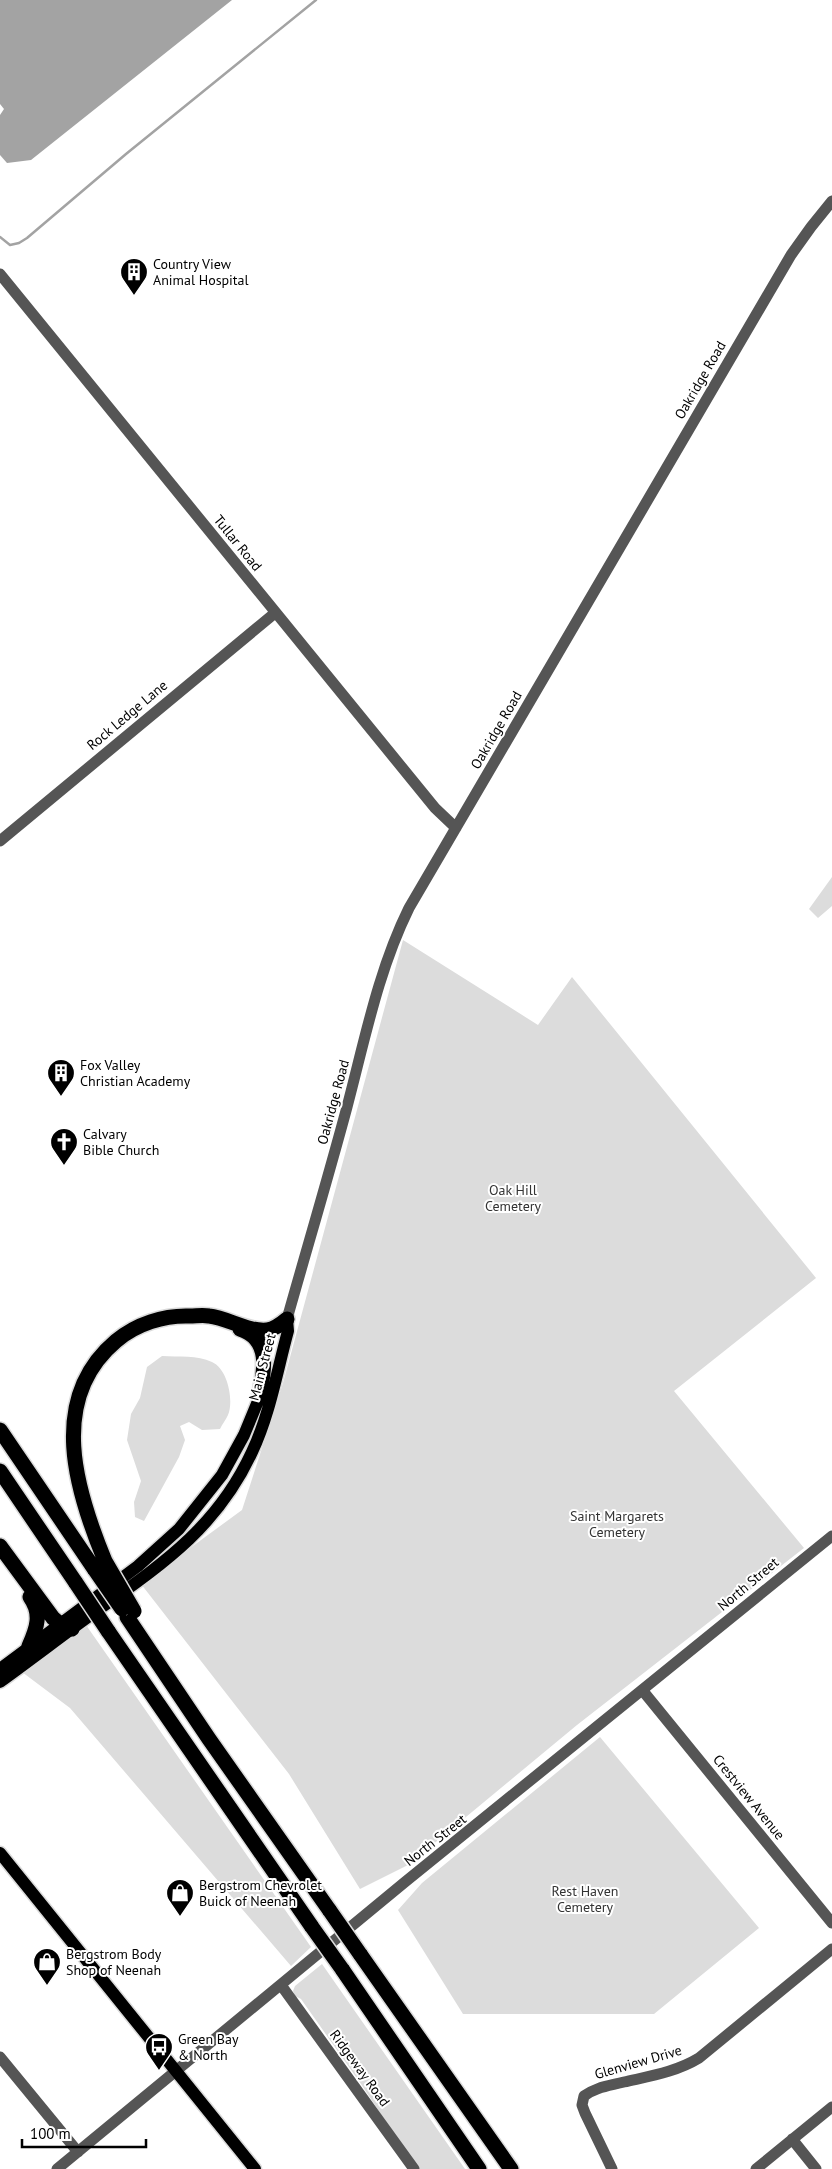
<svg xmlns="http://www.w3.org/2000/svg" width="832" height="2169" font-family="'PT Sans',sans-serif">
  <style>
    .green { fill: #dcdcdc }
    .water { fill: #a3a3a3 }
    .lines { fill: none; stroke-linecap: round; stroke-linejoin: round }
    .stream { stroke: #a3a3a3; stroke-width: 2.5 }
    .major-casing { stroke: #dbdbdb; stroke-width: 15 }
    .highway-casing { stroke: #dbdbdb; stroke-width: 18 }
    .minor { stroke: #555; stroke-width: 11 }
    .major { stroke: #000; stroke-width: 12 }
    .highway { stroke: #000; stroke-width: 15 }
    .highway-bridge-casing { stroke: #dbdbdb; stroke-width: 18; stroke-linecap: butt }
    .highway-bridge { stroke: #000; stroke-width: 15 }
    .labels { text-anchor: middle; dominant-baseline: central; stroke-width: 4; stroke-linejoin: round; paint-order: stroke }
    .poi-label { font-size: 14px; fill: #000; stroke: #fff; text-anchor: start }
    .street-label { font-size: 14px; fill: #000; stroke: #fff }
    .park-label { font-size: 14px; fill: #333; stroke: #fff }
  </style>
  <rect width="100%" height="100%" fill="#fff"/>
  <path class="green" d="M832,877V906L818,918L809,909Z
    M403,940L538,1025L572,977L816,1278L674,1391L804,1548L577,1725L408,1865L360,1889L289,1774L141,1584L242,1510L283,1383Z
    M162,1356C179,1357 197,1355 212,1362C228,1369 234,1401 228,1415C226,1420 222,1424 220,1429L202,1430L189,1422L180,1426L185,1440L179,1457L144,1521L135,1517L134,1502L141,1481L127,1440L131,1414L140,1398L147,1367Z
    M86,1625L311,1947L291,1966L70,1708L22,1672Z
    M600,1737L759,1928L654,2014H463L398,1910L422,1883Z
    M322,1964L465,2169H417L361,2084L301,1999L295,1996L293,1991L295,1986Z"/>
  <path class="water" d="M0,0H232L31,160L7,163L0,155V115L4,109L0,104Z"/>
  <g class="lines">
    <path class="stream" d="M0,237L10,245L19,243L27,238L126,154L316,0"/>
    <defs>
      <path id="major" d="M0,1669L138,1566L179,1529L222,1475L244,1435L263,1389
        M0,1682C32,1659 63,1635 95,1612C161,1565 217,1528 252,1452C270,1414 277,1371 288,1331L287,1319
        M0,1853L255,2169"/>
      <path id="highway" d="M240,1329C272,1339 264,1373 259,1398
        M0,1430L95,1570
        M0,1471L76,1583
        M0,1546L53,1618L60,1624L72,1629
        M105,1561C76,1491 47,1399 116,1341C136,1324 164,1315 190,1316C196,1316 203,1315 209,1316C228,1318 248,1332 267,1330C275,1329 281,1324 287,1319
        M127,1617L209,1739L330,1911
        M108,1631L312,1927
        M29,1646C37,1628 42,1614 30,1597
        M360,1954L511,2169
        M342,1969L479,2169"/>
    </defs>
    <use href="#major" class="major-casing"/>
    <use href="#highway" class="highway-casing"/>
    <path class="minor" d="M0,274L435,808L456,828
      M0,841L275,613
      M287,1319C307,1248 328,1178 347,1107C365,1039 378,971 409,908L791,255L811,227L832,201
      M643,1691L832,1923
      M281,1985L414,2169
      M0,2057L78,2152
      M792,2139L816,2169
      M57,2169L405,1882L832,1536
      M612,2169L585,2113L582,2105L584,2096C596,2087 609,2086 624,2082C650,2076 676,2072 699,2058L832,1949
      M756,2169L832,2107"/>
    <use href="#major" class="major"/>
    <use href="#highway" class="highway"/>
    <defs>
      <path id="highway-bridge" d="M105,1561L134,1611
        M95,1570L122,1609
        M76,1583L108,1631
        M330,1911L360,1954
        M312,1927L342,1969"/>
    </defs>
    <use href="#highway-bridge" class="highway-bridge-casing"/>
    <use href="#highway-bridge" class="highway-bridge"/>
  </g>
  <defs>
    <symbol id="building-pin" viewBox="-11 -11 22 30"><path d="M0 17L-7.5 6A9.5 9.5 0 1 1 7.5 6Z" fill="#000" stroke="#fff"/><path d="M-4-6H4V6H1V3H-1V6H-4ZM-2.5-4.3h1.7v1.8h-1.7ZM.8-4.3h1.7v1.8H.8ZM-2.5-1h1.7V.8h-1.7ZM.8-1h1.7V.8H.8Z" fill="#fff"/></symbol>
    <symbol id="church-pin" viewBox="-11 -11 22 30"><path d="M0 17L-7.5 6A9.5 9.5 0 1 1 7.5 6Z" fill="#000" stroke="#fff"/><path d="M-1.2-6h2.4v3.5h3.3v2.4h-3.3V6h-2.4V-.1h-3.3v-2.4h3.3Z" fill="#fff"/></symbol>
    <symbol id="shop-pin" viewBox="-11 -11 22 30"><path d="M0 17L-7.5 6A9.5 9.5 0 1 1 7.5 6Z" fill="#000" stroke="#fff"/><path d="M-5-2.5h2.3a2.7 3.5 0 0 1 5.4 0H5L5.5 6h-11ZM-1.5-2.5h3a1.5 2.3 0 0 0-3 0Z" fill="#fff"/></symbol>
    <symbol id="bus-pin" viewBox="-11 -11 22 30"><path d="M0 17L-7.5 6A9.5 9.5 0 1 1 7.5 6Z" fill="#000" stroke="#fff"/><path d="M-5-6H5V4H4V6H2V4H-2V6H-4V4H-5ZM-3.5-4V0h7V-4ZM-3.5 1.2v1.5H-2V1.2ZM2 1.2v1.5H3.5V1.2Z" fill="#fff"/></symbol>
  </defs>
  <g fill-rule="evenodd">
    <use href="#building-pin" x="118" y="256" width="32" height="43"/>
    <use href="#building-pin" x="45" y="1057" width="32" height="43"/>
    <use href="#church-pin" x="48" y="1126" width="32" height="43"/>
    <use href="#shop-pin" x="164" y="1877" width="32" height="43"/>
    <use href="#shop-pin" x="31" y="1946" width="32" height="43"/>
    <use href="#bus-pin" x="143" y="2031" width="32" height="43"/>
  </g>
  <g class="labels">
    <g class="poi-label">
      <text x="153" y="264">Country View<tspan x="153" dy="16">Animal Hospital</tspan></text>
      <text x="80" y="1065">Fox Valley<tspan x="80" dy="16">Christian Academy</tspan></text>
      <text x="83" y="1134">Calvary<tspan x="83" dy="16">Bible Church</tspan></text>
      <text x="199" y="1885">Bergstrom Chevrolet<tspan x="199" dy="16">Buick of Neenah</tspan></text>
      <text x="66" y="1954">Bergstrom Body<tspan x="66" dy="16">Shop of Neenah</tspan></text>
      <text x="178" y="2039">Green Bay<tspan x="178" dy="16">&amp; North</tspan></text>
    </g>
    <g class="street-label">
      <text transform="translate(700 380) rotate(-60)">Oakridge Road</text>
      <text transform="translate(238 543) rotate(51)">Tullar Road</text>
      <text transform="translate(127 715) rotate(-40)">Rock Ledge Lane</text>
      <text transform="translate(496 730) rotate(-60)">Oakridge Road</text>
      <text transform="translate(333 1102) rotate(-75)">Oakridge Road</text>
      <text transform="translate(262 1367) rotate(-75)">Main Street</text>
      <text transform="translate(748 1584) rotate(-40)">North Street</text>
      <text transform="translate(749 1797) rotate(51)">Crestview Avenue</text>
      <text transform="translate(435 1840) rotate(-38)">North Street</text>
      <text transform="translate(638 2062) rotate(-16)">Glenview Drive</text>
      <text transform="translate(360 2068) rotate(54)">Ridgeway Road</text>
    </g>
    <g class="park-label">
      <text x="513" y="1190">Oak Hill<tspan x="513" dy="16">Cemetery</tspan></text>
      <text x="617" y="1516">Saint Margarets<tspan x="617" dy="16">Cemetery</tspan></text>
      <text x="585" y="1891">Rest Haven<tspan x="585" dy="16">Cemetery</tspan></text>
    </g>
  </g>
  <path d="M22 2139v8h124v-8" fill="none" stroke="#000000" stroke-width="2.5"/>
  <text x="30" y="2139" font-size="15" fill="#000000" stroke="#ffffff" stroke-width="4" paint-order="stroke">100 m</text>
</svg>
